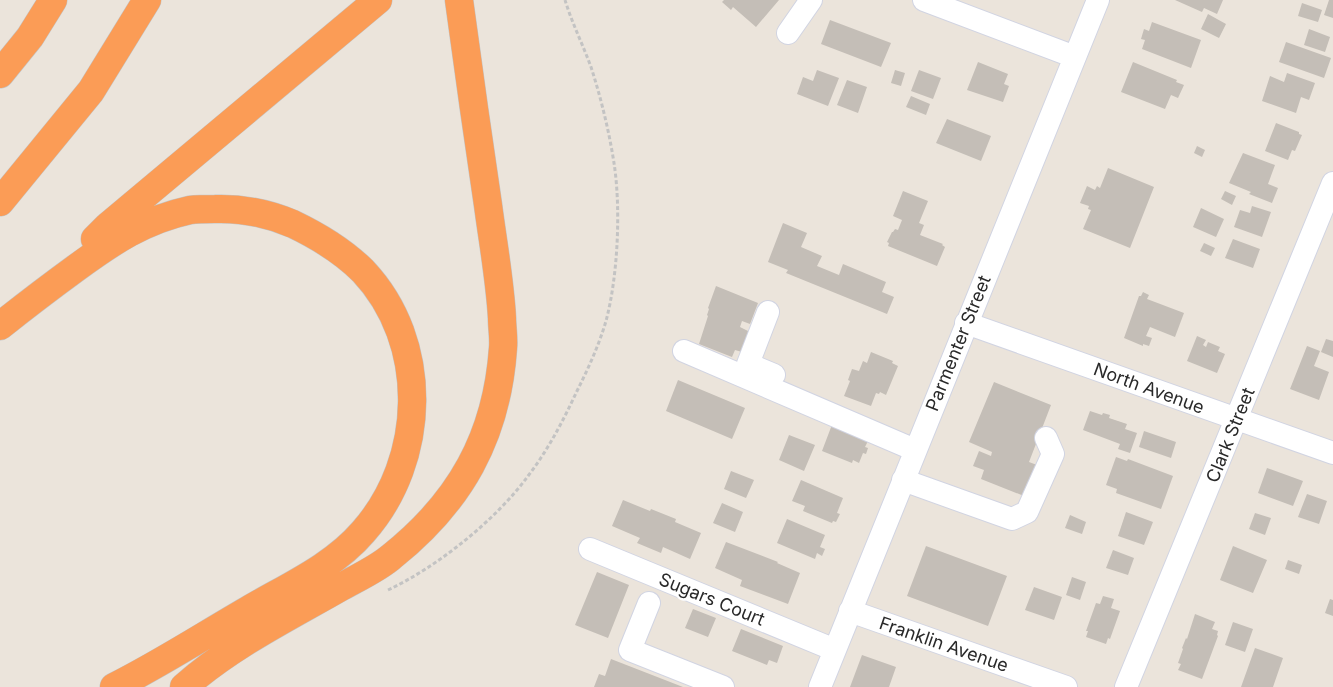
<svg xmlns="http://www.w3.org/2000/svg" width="1333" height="687" font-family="Inter,sans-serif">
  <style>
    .building { fill: #c4beb7 }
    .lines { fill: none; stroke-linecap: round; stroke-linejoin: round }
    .minor-casing { stroke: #d1d4e2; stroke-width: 24 }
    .highway-casing { stroke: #c3c3c3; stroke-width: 29 }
    .path { stroke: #c3c3c3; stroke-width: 3; stroke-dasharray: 4 2.5; stroke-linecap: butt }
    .minor { stroke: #fff; stroke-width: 22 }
    .highway { stroke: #fb9c56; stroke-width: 28 }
    .labels { text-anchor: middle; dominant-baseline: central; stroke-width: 4.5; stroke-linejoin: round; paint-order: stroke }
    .street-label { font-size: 18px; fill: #292929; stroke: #fff }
  </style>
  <rect width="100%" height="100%" fill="#ebe4db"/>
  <path class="building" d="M724,0H779L756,27L733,7L731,10L722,2Z
    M1175,0H1223L1217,14L1204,8L1202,12Z
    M1329,0H1333V18L1324,15Z
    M1302,3L1322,10L1318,22L1298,16Z
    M1208,14L1226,24L1219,38L1201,29Z
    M830,20L891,43L881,67L821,44Z
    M1152,22L1201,40L1191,68L1142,49L1145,40L1141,39L1144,29L1149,31Z
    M1309,29L1330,37L1325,52L1304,45Z
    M1286,42L1331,58L1324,78L1279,62Z
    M978,62L1008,74L1004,84L1009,86L1003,102L967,90Z
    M1133,62L1177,80L1176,82L1184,85L1178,98L1171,95L1165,109L1121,92Z
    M817,70L839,78L828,106L797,94L803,77L813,81Z
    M895,70L905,73L901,86L891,83Z
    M919,70L941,78L933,99L911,91Z
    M1287,73L1315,83L1309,100L1301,97L1296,113L1262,101L1270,76L1284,82Z
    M847,80L867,87L858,113L837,105Z
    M911,96L930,104L926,115L906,107Z
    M947,119L991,136L981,161L936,143Z
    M1276,123L1299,132V134L1302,135L1295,151L1292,150L1288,160L1265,151Z
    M1197,146L1205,150L1202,157L1194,153Z
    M1243,153L1275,165L1268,184L1278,188L1272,203L1249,194L1251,192L1229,183Z
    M1108,168L1154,187L1130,248L1083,229L1091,210L1088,209L1089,206L1080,203L1087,186L1095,190L1097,186L1100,188Z
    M903,191L928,201L919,223L924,225L920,235L943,244L942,245L945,247L937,266L888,246L889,243L887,242L892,232H893L895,229L898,230L902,220L893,216Z
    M1225,191L1236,196L1232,205L1221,199Z
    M1252,206L1271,212L1262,237L1234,227L1240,210L1250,213Z
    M1201,208L1224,219L1216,237L1193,227Z
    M783,223L807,233L801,247L822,256L817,266L839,275L843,264L886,282L882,292L894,297L887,314L786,273L788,270L768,262Z
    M1233,239L1260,249L1253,268L1225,258Z
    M1204,243L1215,248L1211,256L1200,251Z
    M716,286L758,303L750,324L742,321L740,327L750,332L742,352L735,350L732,357L699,344L708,316L707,315L709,309L708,308Z
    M1143,292L1149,295L1147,299L1184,313L1175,337L1150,327L1146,336L1152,338L1149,346L1143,344V346L1124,338L1139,296H1141Z
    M1197,336L1206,340L1203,345L1206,347L1208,342L1220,347L1218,351L1225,354L1217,373L1187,361Z
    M1326,339L1333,341V357L1321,352Z
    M1307,346L1320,351L1314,366L1329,372L1319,400L1290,389Z
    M871,352L893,361L892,363L898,366L886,395L880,392L879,394L876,393L871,406L844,396L850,381L848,380L852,369L859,371L863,361L867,363Z
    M678,380L745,408L732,439L666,411Z
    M994,382L1051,405L1029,462L1037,465L1024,496L981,479L984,470L973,466L979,451L991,456L992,452L969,442Z
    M1090,411L1102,415L1103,413L1110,415L1109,418L1127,424L1125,429L1137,433L1130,453L1118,449L1120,444L1083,430Z
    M833,422L869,439L865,447L868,448L866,454L863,453L859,463L853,460L852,463L822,451Z
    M1144,431L1176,442L1171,458L1139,447Z
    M789,435L815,445L804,471L779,460Z
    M1116,457L1127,461L1128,459L1173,476L1161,509L1116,493L1117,489L1106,485Z
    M1267,468L1303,481L1293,506L1258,493Z
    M731,471L754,480L746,498L724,489Z
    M801,480L843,498L837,513L840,514L836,522L833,521L832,523L803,511L805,506L792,501Z
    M1307,494L1327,501L1319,524L1298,517Z
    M623,500L650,511L651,509L676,519L675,522L701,533L690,559L663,547L661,553L637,543L640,538L612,526Z
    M722,503L743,512L735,532L713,523Z
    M1126,512L1153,522L1144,545L1118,536Z
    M1255,513L1271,518L1265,535L1249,529Z
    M1070,515L1086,522L1082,534L1065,528Z
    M787,519L825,535L820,547L825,549L822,556L817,553L815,559L777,543Z
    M726,542L778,562L777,563L800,573L788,604L740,586L742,580L715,568Z
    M926,546L1007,576L988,626L907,596Z
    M1233,546L1267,560L1253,593L1220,580Z
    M1113,550L1134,558L1128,575L1106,568Z
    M1288,560L1302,565L1299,574L1285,569Z
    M597,572L629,585L608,638L575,625Z
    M1072,577L1086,582L1080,600L1066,595Z
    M1034,587L1062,597L1054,620L1025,610Z
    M1103,596L1114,599L1111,608L1120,611L1110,639L1108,638L1106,644L1086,637L1088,631H1086L1096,603L1100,604Z
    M1330,599L1333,600V616L1325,613Z
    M693,609L716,618L708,637L685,628Z
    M1195,614L1215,622L1212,629L1218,631L1217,635L1218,636L1202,679L1178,670L1181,664L1178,663L1183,649L1182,648L1186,638L1187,639Z
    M1233,622L1253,629L1245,652L1225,645Z
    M741,629L783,646L777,663L769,660L767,665L732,651Z
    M1255,648L1283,658L1273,687H1241Z
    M862,655L896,667L889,687H850Z
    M611,659L683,687H594L599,674L605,676Z"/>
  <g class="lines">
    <defs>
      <path id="minor" d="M924,0L1075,57
        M788,33L811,0
        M768,312L748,364L774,375
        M966,323L1333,453
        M684,351L915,450
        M903,480L1012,519L1027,512L1053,454L1046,438
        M590,549L835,650
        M649,603L630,650L723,687
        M850,611L1066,687
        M820,687L1098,0
        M1126,687L1333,183"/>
      <path id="highway" d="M0,74L30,37L53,0
        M0,202L91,91L147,0
        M95,239L108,226L378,0
        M0,326C25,306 50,287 76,268C113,241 144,220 190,210C198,209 207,209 215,209C243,208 267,213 293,224C318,236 343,251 363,271C430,342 427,460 363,532C333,567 287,587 248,610C203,636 160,664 114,687
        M184,687C230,646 287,618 341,587C357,578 377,569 391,557C460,502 497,437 503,348C504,338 502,328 502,318C500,281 493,243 488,205C478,137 468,68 459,0"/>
    </defs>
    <use href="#minor" class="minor-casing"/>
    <use href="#highway" class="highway-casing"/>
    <path class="path" d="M388,590C437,567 496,520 528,476C548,450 563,421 577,391C588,369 599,345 606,321C618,276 621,208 614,163C609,131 601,98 591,67C583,45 572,23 565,0"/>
    <use href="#minor" class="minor"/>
    <use href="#highway" class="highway"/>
  </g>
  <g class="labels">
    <g class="street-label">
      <text transform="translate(958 343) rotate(-68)">Parmenter Street</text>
      <text transform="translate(1149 388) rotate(20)">North Avenue</text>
      <text transform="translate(1230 435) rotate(-68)">Clark Street</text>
      <text transform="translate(712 599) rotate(22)">Sugars Court</text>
      <text transform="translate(944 644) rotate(19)">Franklin Avenue</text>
    </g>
  </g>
</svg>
